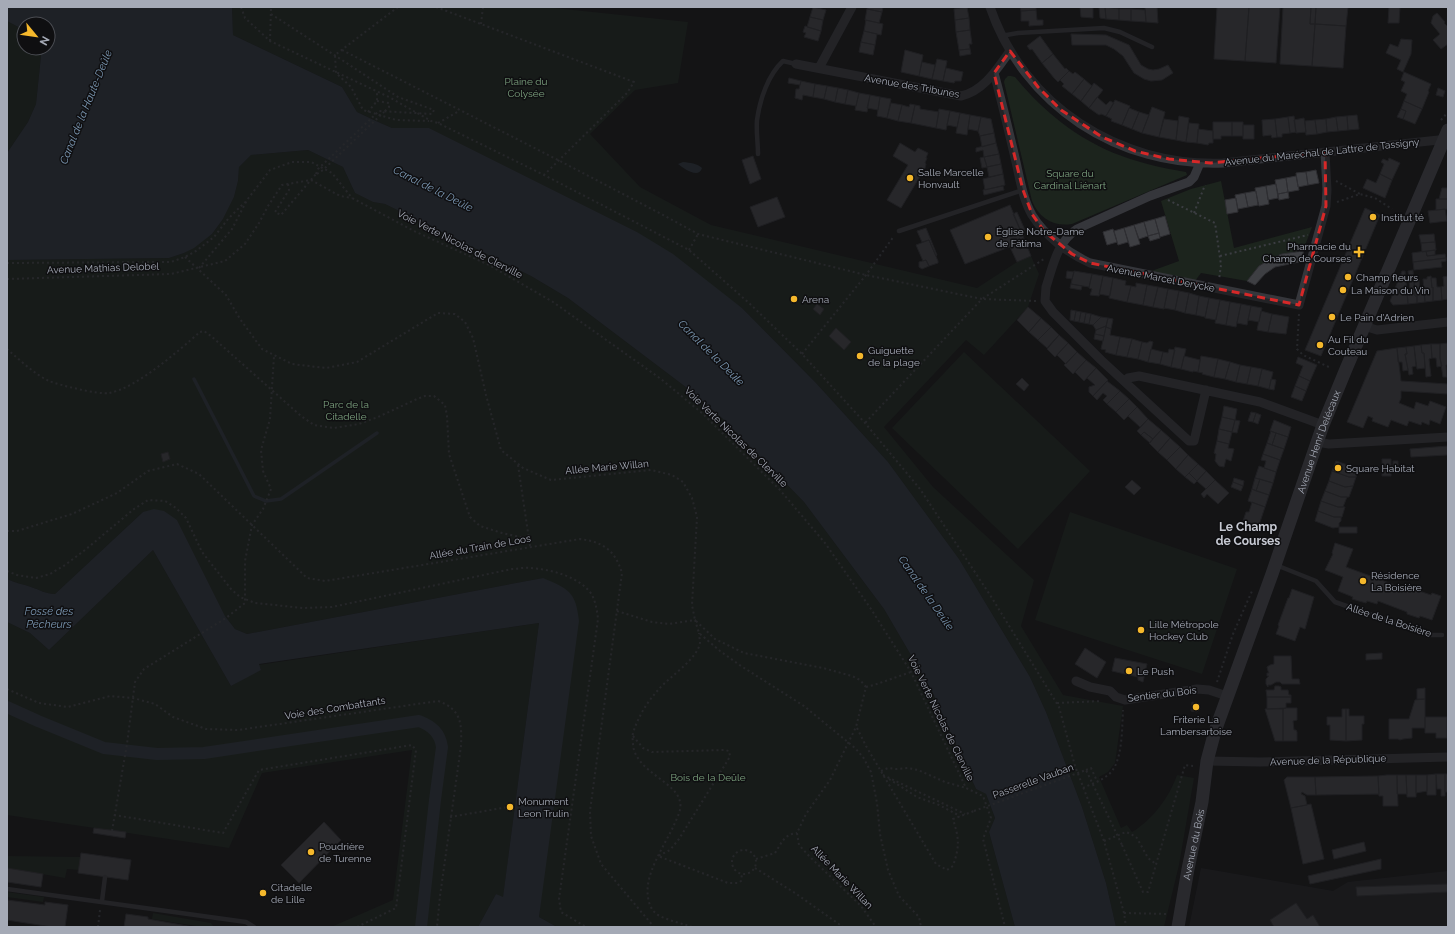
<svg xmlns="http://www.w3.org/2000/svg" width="1455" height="934" font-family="Raleway,sans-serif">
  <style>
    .built { fill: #202023 }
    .green { fill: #1c241d }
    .water { fill: #2a323a }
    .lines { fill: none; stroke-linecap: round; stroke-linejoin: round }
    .stream { stroke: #2a323a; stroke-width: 3.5 }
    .canal { stroke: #2a323a; stroke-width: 12 }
    .building { fill: #3e3f43; stroke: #2e2e32 }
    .path { stroke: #3b3d42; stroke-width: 2; stroke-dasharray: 2 3; stroke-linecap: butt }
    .lane { stroke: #35363b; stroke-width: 4.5 }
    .street { stroke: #35363b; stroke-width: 9 }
    .secondary { stroke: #43444b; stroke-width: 13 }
    .path-bridge { stroke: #3b3d42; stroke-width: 2; stroke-dasharray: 2 3; stroke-linecap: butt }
    .marked { fill: none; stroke: #d62828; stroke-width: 3; stroke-dasharray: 8 5; stroke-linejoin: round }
    .poi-dot { fill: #f5b82c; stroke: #0f0f11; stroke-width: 1.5 }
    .labels { text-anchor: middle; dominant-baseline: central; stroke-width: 3; stroke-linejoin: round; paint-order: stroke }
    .park-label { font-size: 10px; fill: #7ca27f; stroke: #0f0f11 }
    .street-label { font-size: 10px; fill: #a5aab6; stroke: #0f0f11 }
    .poi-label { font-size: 10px; fill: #a5aab6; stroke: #0f0f11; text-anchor: start }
    .water-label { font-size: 11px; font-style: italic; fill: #7b97b2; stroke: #0f0f11 }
    .quarter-label { font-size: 12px; font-weight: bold; fill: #c6c9d2; stroke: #0f0f11 }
  </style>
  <rect width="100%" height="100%" fill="#141416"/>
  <path class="built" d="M1201,868L1333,891L1348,882L1448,871V927H1189Z"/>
  <path class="green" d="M232,7H545L688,22L678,83L635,90L590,134L640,187L711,225L977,288L1017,262L1031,256L1039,274L1028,307L984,355L966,340L884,427L933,487L1034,580L1021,626L1063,695L1123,706L1115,763L1108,772L1099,777L1121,828L1127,825L1132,832C1152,820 1169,798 1177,775L1194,778L1179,865L1164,927H1116L1106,883L1082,807L1046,712L1030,677L959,559L888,462L816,383L742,308L637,232L429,128H392L376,121L357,112L342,87L235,36L233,35Z
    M7,21L24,30V48H40L41,56L36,104L28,122L7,153Z
    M1008,76H1011L1015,77C1026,90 1038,103 1051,114C1093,150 1133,163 1186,172L1187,175L1072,224C1053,227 1039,218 1032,201L1004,82L1005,79Z
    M308,150L343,167L355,193L373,202L385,204L531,276L568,298L691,391L723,419L804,502L884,609L932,691L976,789L986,794L995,818L989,832L1015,927H557L539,917L541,898L543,578L247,634L235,629L225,616L177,520L143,512L55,594C46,594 40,590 31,587C23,584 15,583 7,579V260L169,258L184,253L212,234L223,219L234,197L238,181L239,167L251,155Z
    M1221,181L1234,248L1312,227L1303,251C1275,255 1265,257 1247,281L1201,273L1195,281L1146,273L1179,261L1161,201L1191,189Z
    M964,352L1090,471L1018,549L892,428Z
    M1070,512L1237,569L1202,674L1035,620Z
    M153,550L231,686L261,669L258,665L539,623L503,898L496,894L478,927H331L393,900L412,750L262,773L229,848L7,815V622L30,633L49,650Z
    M7,856L81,857L79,870L67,869L65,878L7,868Z
    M7,892L44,897L43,902L7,897Z
    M153,913L211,923L214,927H202L152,919Z"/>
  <path class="water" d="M7,7H232L233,35L235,36L342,87L357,112L376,121L392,128H429L637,232L673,254L742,308L816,383L888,462L959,559L1030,677L1046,712L1082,807L1106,883L1116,927H1015L989,832L995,818L986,794L976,789L932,691L884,609L804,502L723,419L691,391L568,298L531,276L385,204L373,202L355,193L343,167L308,150L251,155L239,167L238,181L234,197L223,219L212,234L194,248L184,253L169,258L7,260V153L28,122L36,104L41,56L40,48H48V24H24V30L7,21Z
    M683,162C691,163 696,163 702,168C699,179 684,169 678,164Z
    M154,509L164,511L177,520L225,616L235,629L247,634L543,578C569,589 576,592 579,621L539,917L557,927H478L496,894L503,897L539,623L259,664L261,670L231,686L153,550L49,650L30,633L7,622V579C15,583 23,584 31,587C40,590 46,594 55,594L143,512Z"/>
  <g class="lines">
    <path class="stream" d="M194,379L254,496L266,501L281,499L377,433"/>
    <path class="canal" d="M7,707L38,721L104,748L157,754L204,753L419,721C432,726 440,733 442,747L435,800L421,927"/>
  </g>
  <path class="building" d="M813,7L826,10L823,20L810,17Z
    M868,7H883L882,12L867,9Z
    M967,7L969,18L955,20L954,9Z
    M1020,7H1036V10L1021,11Z
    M1080,7H1093V18L1081,17Z
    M1099,7H1105L1106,19L1100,18Z
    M1105,7L1119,9V20L1106,19Z
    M1145,7H1157L1158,23L1146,22Z
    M1217,7H1249L1245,61L1214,59Z
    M1249,7H1280L1276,63L1245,61Z
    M1283,7H1311L1310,24H1315L1312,66L1280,64Z
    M1311,7H1316L1315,24H1310Z
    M1316,7H1348L1346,26L1315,24Z
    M1389,7H1400L1399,23H1388Z
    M867,9L882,12L879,23L865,20Z
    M1119,9H1131V21L1119,20Z
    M1131,9L1145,10L1146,22L1131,21Z
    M1036,10L1037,20H1043V25L1029,26V21H1021V11Z
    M1437,13L1445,22L1444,23L1448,27V44L1441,49L1433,40L1440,34L1431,23L1433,16Z
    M810,17L823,20L821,31L807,27Z
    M969,18L970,30L956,32L955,20Z
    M866,20L883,24L881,35L864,31Z
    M1315,24L1346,26L1343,68L1312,66Z
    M805,26L821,31L818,41L804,37L806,33L803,32Z
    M970,30L972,44H969L970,49L959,50L956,32Z
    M864,31L877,34L875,45L861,42Z
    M1071,34L1106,35L1129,45L1141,65L1148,69L1153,70L1159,69L1168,65L1173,73L1162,80L1151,81L1144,79L1134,73L1123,56L1114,49L1106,45H1072Z
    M1040,36L1053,54L1042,63L1032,49L1030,50L1027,46Z
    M1401,39L1412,40L1411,54L1403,72L1397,69L1401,60L1386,53L1390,44L1398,47Z
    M861,42L875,45L873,55L859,52Z
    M970,49L971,54L960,56L959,50Z
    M905,50L923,55L919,76L901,72Z
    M1053,54L1065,69L1066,68L1069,71L1058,82L1054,78L1042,63Z
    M937,59L947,61L943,81L932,79Z
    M922,62L935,65L932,79L919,76Z
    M946,68L963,72L961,81H955L954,83L943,81Z
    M1069,71L1073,74L1075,72L1084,79L1072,94L1062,86L1064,84L1060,80Z
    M1404,72L1431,84L1428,91L1429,92L1422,109L1404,101L1407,94L1401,91L1405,82L1401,80Z
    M789,78L801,81L800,85L788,83Z
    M1084,79L1092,86L1081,101L1072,94Z
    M801,81L815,84L813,97L803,95L802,100L795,98L796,89H799Z
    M1094,83L1103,90L1089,108L1081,101Z
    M815,84L827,86L824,99L813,97Z
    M827,86L838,88L835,102L824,99Z
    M838,88L848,90L845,104L835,102Z
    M1438,88L1445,91L1443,97L1436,95Z
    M848,90L859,93L856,106L845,104Z
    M859,93L870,95L867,112L855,110Z
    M870,95L880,97L878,110L867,108Z
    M880,97L891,99L887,118L877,116Z
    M1097,97L1106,105L1110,101L1114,103L1106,116L1101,114L1099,115L1089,108Z
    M1115,100L1130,106L1122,125L1111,121L1112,119L1106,116Z
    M1404,101L1422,109L1415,124L1403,119L1406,111L1401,109Z
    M891,103L902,105L898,121L887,118Z
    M910,104L915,105L911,123L898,121L902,105L909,107Z
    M915,105L920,106V109L939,112L936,128L911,123Z
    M1152,107L1165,112L1159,137L1142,133Z
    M1129,108L1139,112L1132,129L1122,125Z
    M939,109L950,111L946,130L936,128Z
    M1401,109L1406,111L1403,119L1397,117Z
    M950,111L960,113L957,127L947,125Z
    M1139,112L1149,115L1142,133L1132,129Z
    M960,113L970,115L967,135L956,133Z
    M970,115L981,117L978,131L968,129Z
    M1357,115L1359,129L1348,130L1347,116Z
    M1179,116L1189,118L1186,142L1176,140Z
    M1294,116L1296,132L1290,133L1288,117Z
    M1347,116L1348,130L1338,131L1336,117Z
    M981,117L991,119L994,133L980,136L978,131Z
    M1288,117L1290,133L1282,134V137H1277L1275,119Z
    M1336,117L1338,131L1327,132L1326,119Z
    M1304,118L1306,132L1296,133L1294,120Z
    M1164,119L1178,121L1176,140L1159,137Z
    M1275,119L1277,137L1272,138L1271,135L1263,136L1262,120Z
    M1326,119L1327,132L1317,134L1315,120Z
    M1315,120L1317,134L1306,135L1305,121Z
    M1213,122H1232V136H1221V139H1213Z
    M1232,122H1243V136H1232Z
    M1189,123L1199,124L1197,143L1186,142Z
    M1243,125H1254V139H1243Z
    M1198,129L1213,131V143H1209L1208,145L1197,143Z
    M994,133L996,143L982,147L980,136Z
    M900,143L915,152L918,148L928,153L926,158H927L925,163L926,164L925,168L901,208L887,200L908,165L893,156Z
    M996,143L999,154L984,157L983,150L976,152V148Z
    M999,154L1001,164L987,167L984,157Z
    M753,156L761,179L750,184L742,160Z
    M984,157L987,167L982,168L980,158Z
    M1389,158L1400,163L1392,180L1380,174L1384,164L1381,162L1383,159L1388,161Z
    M1001,164L1003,174L989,177L987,167Z
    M1316,170L1319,183L1308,185L1306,172Z
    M1306,172L1308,185L1298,187L1296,173Z
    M1003,174L1005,185L985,190L983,179Z
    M1380,174L1392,180L1385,198L1363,188L1367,179L1376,183Z
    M1296,176L1299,190L1288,192L1286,178Z
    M1286,178L1288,192L1278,194L1275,180Z
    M1276,184L1278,198L1268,200L1266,186Z
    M1003,186L1004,190L984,195L983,190Z
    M1266,186L1269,204L1259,206L1255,188Z
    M1442,188H1448V199H1439Z
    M1256,191L1258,205L1248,207L1245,193Z
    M1288,192L1289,198L1279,200L1278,194Z
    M1245,193L1248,207L1238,209L1235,195Z
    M777,197L785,217L758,227L750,207Z
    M1236,198L1238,212L1227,214L1225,200Z
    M1436,199H1448V209L1436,210Z
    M1010,205L1025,241L965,264L950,230Z
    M1365,208L1380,215L1321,356L1305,350Z
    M1445,209L1447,221L1430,223L1428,211Z
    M1017,212L1025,230L1021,232L1013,214Z
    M1165,216L1170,234L1160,237L1155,219Z
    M1155,219L1159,233L1148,236L1144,222Z
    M1144,222L1148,236L1139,239L1134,225Z
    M1134,225L1140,244L1130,247L1124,228Z
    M926,228L937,255L936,256L929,240L922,242L917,231Z
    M1124,228L1128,242L1118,245L1114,231Z
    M1113,229L1117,242L1107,245L1103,232Z
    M1159,233L1160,238L1150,241L1148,236Z
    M1434,234L1435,242L1421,243L1419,235Z
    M929,240L938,261V263L929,266L926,260L923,261L916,245Z
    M1025,241L1027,246L1020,249L1018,243Z
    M1435,242L1436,250L1422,252L1421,243Z
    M1018,243L1020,249L1027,246L1031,256L1017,262L1010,247Z
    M1435,250V255L1427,256L1426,251Z
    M1303,251L1304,261L1275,267L1265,274L1255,285L1247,281L1259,266L1272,258L1282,254Z
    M1426,251L1427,256L1445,254L1446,258L1413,262L1412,253Z
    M1446,258V261L1441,262L1442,267L1414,270L1413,262Z
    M926,260L929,266L922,269L919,267V262Z
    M1413,270L1415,296H1417V303L1408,304L1407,291L1410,290L1408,271Z
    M1067,271L1074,272L1072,279L1066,278Z
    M1074,271L1092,274L1089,287L1071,284Z
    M1402,271H1405L1408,304L1393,305L1390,301Z
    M1092,274L1103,276L1099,296L1090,295L1092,289L1089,288Z
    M1103,276L1113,278L1110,296L1099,294Z
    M1431,276L1432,288L1433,287V301L1425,302L1423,279H1427V277Z
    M1448,276V299L1442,300L1441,287L1444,286L1443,277Z
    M1113,278L1126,281L1125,285L1131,286L1127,302L1109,298Z
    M1431,278H1436L1437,287H1441L1442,300L1433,301V287L1432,288Z
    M1414,280H1419L1420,289L1424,288L1425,302L1417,303V296H1415Z
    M1136,283L1147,285L1143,305L1127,302L1131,286L1136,287Z
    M1071,284L1082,286L1081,290L1070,288Z
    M1147,285L1158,287L1153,307L1143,305Z
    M1158,287L1168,289L1164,309L1153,307Z
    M1168,289L1179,291L1175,310L1164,308Z
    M1179,291L1189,293L1185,313L1175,310Z
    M1189,293L1199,296L1196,315L1185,313Z
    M1199,296L1209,298L1205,317L1196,315Z
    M1209,298L1220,300L1216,320L1205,318Z
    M1220,300L1230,302L1226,325L1215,323Z
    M1230,302L1241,304L1236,327L1226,325Z
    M817,304L824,309L820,315L813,309Z
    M1241,304L1251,306L1247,325L1237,323Z
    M1251,306L1262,308L1259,322L1248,320Z
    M1028,307L1041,318L1029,332L1017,320Z
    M1071,310L1076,311L1074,321L1070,320Z
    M1076,311L1081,312L1079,322L1074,321Z
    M1261,311L1272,314L1268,332L1257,330Z
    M1081,312L1086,313L1084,323L1079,322Z
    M1086,313L1091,314L1089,324L1084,323Z
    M1091,314L1101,317L1093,325L1089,324Z
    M1272,314L1289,317L1286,334L1268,332Z
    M1101,317L1108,318L1106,326L1096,330L1093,325Z
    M1041,318L1051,327L1038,340L1029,332Z
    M1108,318L1113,319L1111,329L1106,327Z
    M1106,326L1104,336L1095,334L1096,330Z
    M1051,327L1059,335L1047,348L1038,340Z
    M1106,327L1111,329L1110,335L1120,337L1116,355L1105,352L1106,350L1101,349Z
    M836,328L851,342L844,350L829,336Z
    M1095,334L1104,336L1103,341L1094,339Z
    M1059,335L1068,343L1055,357L1047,349Z
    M1120,337L1132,339L1127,357L1116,355Z
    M1132,339L1142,342L1138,359L1127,357Z
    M1150,341L1153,342L1148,362L1138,359L1142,342L1147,343Z
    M1068,343L1077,352L1066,364L1057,355Z
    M1448,343V365H1446L1447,377H1443L1440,358V344Z
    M1431,344H1440V358L1442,366L1437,367L1436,358H1432Z
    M1431,344L1432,358L1429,359L1431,376L1426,377L1424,353H1422L1421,345Z
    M1421,345L1422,353H1424L1425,368L1417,369L1414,346Z
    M1414,346L1416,366L1412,367L1413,374L1409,375L1405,354H1407L1406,347Z
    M1175,347L1186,349L1181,369L1171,367Z
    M1406,347L1407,354H1405L1408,370L1403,371L1402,362H1398L1397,348Z
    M1397,348L1401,381L1448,384V394L1401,391V398L1399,403L1414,409L1416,402L1428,406L1430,401L1446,407L1440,424L1430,420L1429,425L1422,422L1421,425L1409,421L1407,426L1391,420L1388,427L1372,421L1373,418L1368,416L1363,428L1347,422L1377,351Z
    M1151,349L1163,352L1160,364L1148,362Z
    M1169,349L1175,350L1171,367L1160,364L1163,352L1168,353Z
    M1077,352L1086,360L1073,374L1064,365Z
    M1184,356L1200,360L1198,372L1193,371V372L1181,369Z
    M1201,356L1218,359L1214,377L1202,374L1203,373L1198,372Z
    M1298,357L1317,365L1310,381L1299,376L1303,366L1296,363Z
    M1218,359L1230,362L1225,379L1214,377Z
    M1086,360L1096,368L1084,381L1075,372Z
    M1230,362L1240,365L1236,382L1225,379Z
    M1240,365L1251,367L1247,384L1236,382Z
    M1251,367L1262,369L1258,386L1247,384Z
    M1096,368L1108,380L1093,396L1089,392V387L1095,385L1087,378Z
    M1262,369L1273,372L1269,389L1258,386Z
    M1299,376L1310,381L1306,391L1295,386Z
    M1022,378L1029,385L1024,391L1016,384Z
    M1271,379L1276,380L1274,390L1269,389Z
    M1107,381L1120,391L1107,404L1103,400L1107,396L1103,393L1097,400L1093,396Z
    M1295,386L1306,391L1302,401L1291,397Z
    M1120,391L1129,399L1116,412L1107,404Z
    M1129,399L1137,407L1124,420L1116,412Z
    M1224,406L1237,409L1235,420L1222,417Z
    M1137,407L1148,419L1140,427L1128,416Z
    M1251,412L1256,413L1253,422L1248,421Z
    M1256,413L1261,415L1258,424L1253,422Z
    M1222,417L1235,420L1232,432L1219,429Z
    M1148,419L1161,430L1153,439L1144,432L1141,435L1137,431Z
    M1235,420L1240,421L1237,433L1232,432Z
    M1274,420L1291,427L1288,437L1270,431Z
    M1219,429L1232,432L1229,444L1217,441Z
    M1161,430L1170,438L1158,452L1149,443Z
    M1271,431L1276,433L1272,445L1267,443Z
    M1144,432L1153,439L1150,443L1141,435Z
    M1276,433L1288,437L1284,449L1272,445Z
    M1170,438L1180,447L1167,460L1158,452Z
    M1217,441L1229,444L1228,448L1234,449L1231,461L1226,459L1224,467L1219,466L1215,461L1216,454L1214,453Z
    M1267,443L1284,449L1280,460L1263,454Z
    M1448,446V454L1447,455L1411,457L1410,449Z
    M1180,447L1188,455L1176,469L1167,460Z
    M168,452L170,459L163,462L161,454Z
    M1263,454L1280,460L1276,472L1264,468L1266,461L1261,460Z
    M1188,455L1198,464L1185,477L1176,469Z
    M1382,459H1391V476H1382Z
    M1336,461L1359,469L1356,477H1349L1332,471Z
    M1393,461H1398V473H1393Z
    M1198,464L1206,471L1197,481L1189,473Z
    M1259,466L1276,472L1273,483L1255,478Z
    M1206,471L1215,480L1206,489L1197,481Z
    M1332,471L1349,477H1356L1353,486L1345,487L1329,481Z
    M1189,473L1197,481L1194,484L1185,477Z
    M1234,478L1244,481L1243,486L1233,482Z
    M1255,478L1260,479L1256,491L1252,489Z
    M1260,479L1273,483L1269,495L1256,491Z
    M1132,480L1141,488L1134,495L1125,487Z
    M1215,480L1229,493L1218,504L1207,494L1204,498L1201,494Z
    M1329,481L1345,487L1353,486L1349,497H1341L1325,491Z
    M1233,482L1243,486L1241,491L1231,487Z
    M1252,489L1269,495L1265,507L1248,501Z
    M1325,491L1341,497H1347L1343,507H1338L1321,501Z
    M1321,501L1338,507H1345L1342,517H1334L1318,511Z
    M1252,502L1265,507L1259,525L1243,521L1246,512H1249Z
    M1318,511L1334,517H1341V521L1339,523V527L1333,528L1315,521Z
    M1339,527H1357V533H1339Z
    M1335,543L1353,549L1346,567L1403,588L1404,586L1431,595L1432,593L1441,596L1432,620L1420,616L1419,618L1407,614V612L1378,601L1377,604L1367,601L1366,603L1352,599L1353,597L1338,591L1343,577L1325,570L1333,554L1332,553Z
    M1292,589L1314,597L1305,629L1300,627L1295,641L1276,634L1279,626L1278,625L1288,598H1289Z
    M1085,648L1106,662L1097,678L1075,664Z
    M1382,653V659L1366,660V654Z
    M1274,656H1291L1292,679H1299L1300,684H1282L1280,682H1276L1271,685H1268V687L1266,684V679L1269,676H1267V673H1269L1268,671L1267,667L1270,665L1274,664Z
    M1115,658L1147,664L1143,682L1138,680V677L1112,671Z
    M1275,686H1279L1281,687V690H1288L1289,695H1291V697H1267L1266,690H1274Z
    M1425,688V699H1417V689Z
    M1267,697H1291V703H1286V708L1267,709Z
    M1425,699V728H1412V738L1403,739L1400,740L1398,739H1389V719H1409L1415,700Z
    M1192,702L1198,703L1200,706V709L1197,712L1191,711Z
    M1286,708H1297V720L1293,721L1294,730H1296L1297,732V741H1283V709Z
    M1265,709H1283V741H1275Z
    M1342,709H1346V741L1330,740V725H1327V717H1342Z
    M1346,709H1349V716H1364V724H1362V740L1346,741Z
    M1425,717H1447V738H1436V733H1425Z
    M1436,774V795H1427V775Z
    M1436,774H1445V796H1441V789H1437Z
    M1445,774H1448V792H1445Z
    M1387,775H1397L1398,806H1383V796H1379L1378,776Z
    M1397,775H1406L1407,794H1397Z
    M1406,775H1416V797H1407Z
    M1416,775H1427V791L1416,793Z
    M1378,776L1379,794L1316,795L1315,777Z
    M1287,777H1315L1316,795H1307L1302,792L1301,794L1305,796L1307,805L1291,808L1284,780Z
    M1311,804L1324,859L1303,864L1291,808Z
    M324,822L341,840L299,883L281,865Z
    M94,828L126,832L125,838L93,833Z
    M1364,842L1366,851L1334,859L1332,850Z
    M81,853L131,860L128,880L78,873Z
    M1381,859V869L1310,884L1308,876Z
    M7,868L43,874L41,887L7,882Z
    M1448,884V892L1357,896L1356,887Z
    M7,900L45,905V902L68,905L65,927H52L7,920Z
    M1296,903L1307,919L1313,915L1320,927H1274L1270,920Z
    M126,914L148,917V919L193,927H124Z"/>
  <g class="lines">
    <path class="path" d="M241,7L245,18L270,41L391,98L431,121L438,123L544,175L689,250L749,303L802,354L865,423L920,489L992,598L1059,707L1075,766L1104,841L1124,913L1126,927
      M398,7L335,55L336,73L351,87L363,110L396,120L429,121
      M436,7L634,82L627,93L544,175
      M271,14L342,60
      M481,24L483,7
      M270,41L271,7
      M342,50L558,160L665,216L698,234L866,275L982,299L865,423
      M377,101L389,103V107L384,112
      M368,112L377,101V92
      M1441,120L1448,112
      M438,123L459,111
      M1336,181L1360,194
      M288,184L289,190L275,212L281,215L316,174
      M1168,200L1215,223L1221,265L1219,280
      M1337,202L1360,194L1375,198L1392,209
      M1194,213L1205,185
      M689,250L698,234
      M1220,256L1308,235
      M185,257L226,295L240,319L262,349L292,364L326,368L357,362L438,313L455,314L465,322L473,338L486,395L501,450L523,468L551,480L651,470L672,475L683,482L692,498L697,517L692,605L695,620L715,639L744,653L823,668L852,676L860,680L866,687L856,727L830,780L806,814L797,833L799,845L810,857L861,906L876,927
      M7,263L171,262L185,257L196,251L214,237L228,219L245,202
      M199,268L232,229L247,200L270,170L292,162H311L332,173L352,198L414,231L489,265L553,302L661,379L703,414L780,490L825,543L871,609L911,672L966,788L983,796L991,818L983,839L1005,927
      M7,279L171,274L225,261L245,244L259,223L268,206L282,185L311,180L340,196L352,198
      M1036,301L982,299L1044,259
      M1299,314L1297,349L1303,355L1331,368
      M7,349C20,360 34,374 49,381C59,385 99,395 109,393C137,388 178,351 200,332L204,331L211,336L301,416L314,425L334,428L359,424L378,417L417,399L425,396H434L445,405L447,416L449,454L470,517L480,526L502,533L529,539
      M802,354L866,275L894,236
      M518,465L530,546
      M7,531H17L72,514L117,493L148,471L177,464L199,474L307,578L325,581L580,539C603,542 615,550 622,573L590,811L591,836L601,864L654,927
      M7,571L17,575L36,578L50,574L65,565L85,550L134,509L148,500L165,501L176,508L186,518L202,552L231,589L240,597L255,603L303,608L332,607L512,569C518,569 524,567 530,568C550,569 581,577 592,595C596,603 597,611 598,619L559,899L561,912L586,927
      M617,611L652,622L669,624L695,620L699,633L720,651L741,666L804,706L855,748L863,757L871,772L877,803L880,834L888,870L899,896L919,917L921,927
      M1217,682L1233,634L1252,591
      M866,687L874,685L911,672
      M7,689L39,703L68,707L110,696L133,698L155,704L173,717L206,729L238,730L438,701C461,709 462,723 461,746L440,896L437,927
      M1057,703L1102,701
      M857,728L866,746L936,864L947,870L953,866C960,845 959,839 953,819L974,811
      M633,736L643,748L652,752L725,750L729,751L730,756L728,760L679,839L670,850L658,856L728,883H738L741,881L742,874
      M1086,770L1091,768L1097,781
      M881,771L888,768L896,769L908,768L918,770L945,782L966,788
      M883,775L965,814
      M889,779L917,797L939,805L960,816
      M1083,788C1091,784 1101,781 1108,775C1123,764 1122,727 1123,710
      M114,815L223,833L259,770L412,745L416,750L396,908L357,927
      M450,817L508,807
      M112,831L127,744L135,682L144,669L226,618L245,603V561L252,525L263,509L271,489L263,471L261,450L270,419L274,356
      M1104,841L1126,832L1131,834L1137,838L1148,858L1156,864
      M1122,845L1143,892H1148L1185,765L1193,766
      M732 862a12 12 0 1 1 24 0a12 12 0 1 1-24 0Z
      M756,859L775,853C781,844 784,834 797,833
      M755,868L795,893L843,927
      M1124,913L1168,914
      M98,927L100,910
      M692,927C681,923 669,921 658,915C652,911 649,905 648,897C644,874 665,845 674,825C677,818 682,809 680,802C677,782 636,772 633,745C633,741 632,737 633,733C638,717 647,702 659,689C669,677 699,658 700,642C700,640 699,636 699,633"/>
    <path class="lane" d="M1001,36L1018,33L1104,28L1120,32L1152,47
      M758,154C758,143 756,131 757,120C760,99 768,75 783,61L796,64
      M899,231L1023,190
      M1276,565L1316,581L1335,602L1430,635H1442
      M7,889L246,922L254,927
      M102,901L105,877"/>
    <path class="street" d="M990,7C1024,106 1119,167 1223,163L1448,139
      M796,64L961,96C984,91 997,69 1010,51
      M819,68L852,7
      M994,73C1002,102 1009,132 1016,162C1020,180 1023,199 1032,215C1045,236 1068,253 1090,263L1299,305L1326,206L1327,190L1325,152
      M1200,163L1194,177L1189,182L1150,196L1077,229C1057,242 1053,266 1046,287L1045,301L1053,312L1101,360L1189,441H1194L1206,390
      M1364,326L1377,330L1448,322
      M1124,381L1128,378L1139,376L1260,402L1323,425
      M1317,442L1329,444L1448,437
      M1076,681L1090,687L1110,691L1116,697L1125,700L1197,689L1209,690L1227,696
      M1207,761L1260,762L1448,757"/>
    <path class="secondary" id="s1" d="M1178,927L1188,869L1202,802L1207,761L1215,731L1272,574L1323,425L1346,369L1448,130"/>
    <path class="path-bridge" d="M316,174L318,169L379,111L432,114L434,110L398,97L342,60
      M317,174L323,170L384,112
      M974,811L1086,770L1122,845"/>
  </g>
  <path d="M0 0H1455V934H0ZM1010,51L1038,87L1061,110L1102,137L1135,151L1169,159L1211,163L1325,152L1326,206L1299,305L1090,263L1072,254L1044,231L1032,214L1023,190L994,73Z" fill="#141416" fill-opacity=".55" fill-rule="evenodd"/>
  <path class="marked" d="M1010,51L1038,87L1061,110L1102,137L1135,151L1169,159L1211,163L1325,152L1326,206L1299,305L1090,263L1072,254L1044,231L1032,214L1023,190L994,73Z"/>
  <g class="poi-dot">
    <circle cx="910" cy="178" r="4"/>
    <circle cx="1373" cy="217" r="4"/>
    <circle cx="988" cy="237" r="4"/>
    <path d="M1357 246h4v4h4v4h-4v4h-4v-4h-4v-4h4z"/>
    <circle cx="1348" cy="277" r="4"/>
    <circle cx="1343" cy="290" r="4"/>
    <circle cx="794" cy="299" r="4"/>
    <circle cx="1332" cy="317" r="4"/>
    <circle cx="1320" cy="345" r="4"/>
    <circle cx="860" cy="356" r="4"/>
    <circle cx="1338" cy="468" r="4"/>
    <circle cx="1363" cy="581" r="4"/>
    <circle cx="1141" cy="630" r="4"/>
    <circle cx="1129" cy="671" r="4"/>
    <circle cx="1196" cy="707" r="4"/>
    <circle cx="510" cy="807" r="4"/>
    <circle cx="311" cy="852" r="4"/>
    <circle cx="263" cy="893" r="4"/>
  </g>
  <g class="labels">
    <g class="park-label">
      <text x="526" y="81">Plaine du<tspan x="526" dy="12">Colysée</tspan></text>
      <text x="1070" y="173">Square du<tspan x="1070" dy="12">Cardinal Liénart</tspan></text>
      <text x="346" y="404">Parc de la<tspan x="346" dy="12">Citadelle</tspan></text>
      <text x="708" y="777">Bois de la Deûle</text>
    </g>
    <g class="street-label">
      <text transform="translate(912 86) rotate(10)">Avenue des Tribunes</text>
      <text transform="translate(1322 152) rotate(-6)">Avenue du Maréchal de Lattre de Tassigny</text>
      <text transform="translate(460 244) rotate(27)">Voie Verte Nicolas de Clerville</text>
      <text transform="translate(103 268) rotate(-2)">Avenue Mathias Delobel</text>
      <text transform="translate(1161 278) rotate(11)">Avenue Marcel Derycke</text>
      <text transform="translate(736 437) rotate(44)">Voie Verte Nicolas de Clerville</text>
      <text stroke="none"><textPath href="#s1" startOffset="507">Avenue Henri Delécaux</textPath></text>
      <text transform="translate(607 467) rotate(-5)">Allée Marie Willan</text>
      <text transform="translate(480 547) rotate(-10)">Allée du Train de Loos</text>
      <text transform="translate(1389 620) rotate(18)">Allée de la Boisière</text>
      <text transform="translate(1162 694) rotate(-7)">Sentier du Bois</text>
      <text transform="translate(335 708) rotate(-9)">Voie des Combattants</text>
      <text transform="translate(941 718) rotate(64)">Voie Verte Nicolas de Clerville</text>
      <text transform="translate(1328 760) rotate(-2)">Avenue de la République</text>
      <text transform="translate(1033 781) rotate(-20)">Passerelle Vauban</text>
      <text stroke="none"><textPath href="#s1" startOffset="84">Avenue du Bois</textPath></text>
      <text transform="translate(842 877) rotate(46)">Allée Marie Willan</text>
    </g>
    <g class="poi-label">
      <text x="918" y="172">Salle Marcelle<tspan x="918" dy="12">Honvault</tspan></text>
      <text x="1381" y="217">Institut té</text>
      <text x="996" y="231">Église Notre-Dame<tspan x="996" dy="12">de Fátima</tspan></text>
      <text x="1351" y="246" text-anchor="end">Pharmacie du<tspan x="1351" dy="12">Champ de Courses</tspan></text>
      <text x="1356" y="277">Champ fleurs</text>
      <text x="1351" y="290">La Maison du Vin</text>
      <text x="802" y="299">Arena</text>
      <text x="1340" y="317">Le Pain d'Adrien</text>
      <text x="1328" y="339">Au Fil du<tspan x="1328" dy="12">Couteau</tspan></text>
      <text x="868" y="350">Guiguette<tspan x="868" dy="12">de la plage</tspan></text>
      <text x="1346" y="468">Square Habitat</text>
      <text x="1371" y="575">Résidence<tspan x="1371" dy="12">La Boisière</tspan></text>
      <text x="1149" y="624">Lille Métropole<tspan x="1149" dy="12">Hockey Club</tspan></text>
      <text x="1137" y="671">Le Push</text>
      <text x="1196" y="719" text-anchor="middle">Friterie La<tspan x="1196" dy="12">Lambersartoise</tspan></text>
      <text x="518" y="801">Monument<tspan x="518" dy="12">Leon Trulin</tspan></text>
      <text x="319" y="846">Poudrière<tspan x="319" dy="12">de Turenne</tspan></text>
      <text x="271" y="887">Citadelle<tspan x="271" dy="12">de Lille</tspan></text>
    </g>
    <g class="water-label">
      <text transform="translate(86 107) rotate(-68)">Canal de la Haute-Deûle</text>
      <text transform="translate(433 189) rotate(27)">Canal de la Deûle</text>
      <text transform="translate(711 353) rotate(45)">Canal de la Deûle</text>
      <text transform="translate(926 593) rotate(55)">Canal de la Deûle</text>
      <text x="49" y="611">Fossé des<tspan x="49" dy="13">Pêcheurs</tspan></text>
    </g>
    <g class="quarter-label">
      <text x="1248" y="527">Le Champ<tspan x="1248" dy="14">de Courses</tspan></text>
    </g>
  </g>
  <rect width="1455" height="934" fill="none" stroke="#a5aab6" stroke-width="16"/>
  <g transform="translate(36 36) rotate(119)"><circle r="19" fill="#0f0f11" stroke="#4b4d53"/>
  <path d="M0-3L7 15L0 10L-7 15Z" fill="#f5b82c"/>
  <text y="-6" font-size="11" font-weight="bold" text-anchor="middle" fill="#a5aab6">N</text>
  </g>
</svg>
